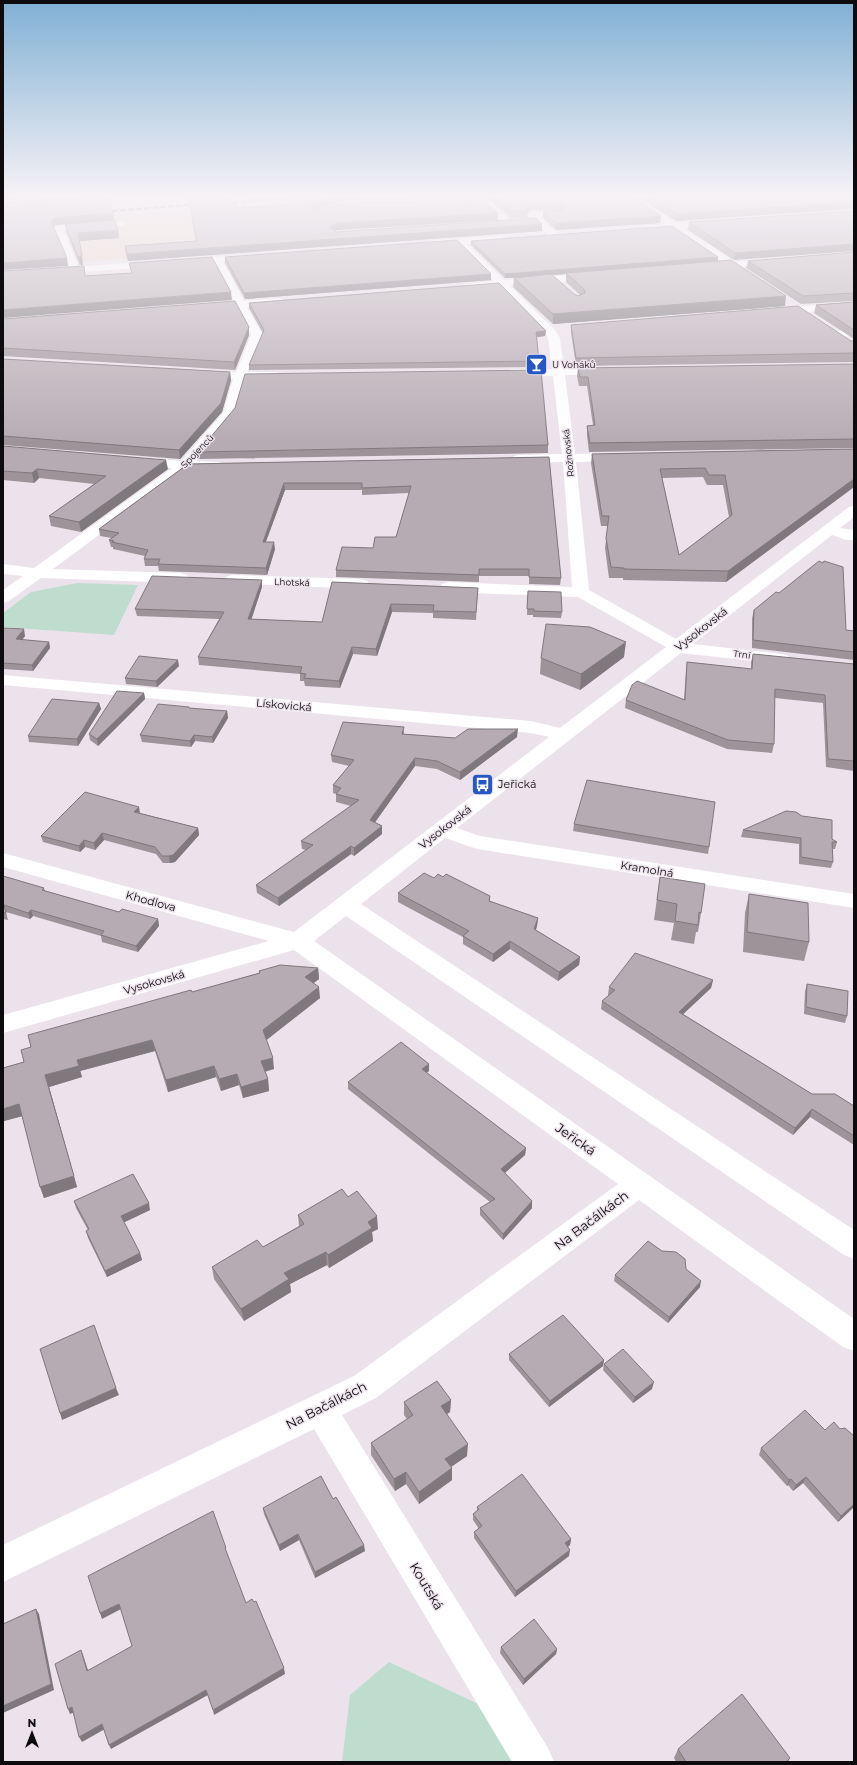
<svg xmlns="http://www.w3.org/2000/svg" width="857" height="1765" font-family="Montserrat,sans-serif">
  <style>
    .industrial { fill: #ead8c8 }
    .green { fill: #bfddce }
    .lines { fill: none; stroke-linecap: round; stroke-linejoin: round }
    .minor { fill: #fff; fill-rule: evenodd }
    .major { fill: #fff; fill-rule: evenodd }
    .rail-casing { stroke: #575156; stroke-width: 2 }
    .rail { stroke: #ece2eb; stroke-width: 1.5; stroke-dasharray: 4; stroke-linecap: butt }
    .wall { fill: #9d9399; fill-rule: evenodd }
    .shaded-wall { fill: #7f787d }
    .building { fill: #b6abb2; stroke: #7f787d; fill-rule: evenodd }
    .labels { text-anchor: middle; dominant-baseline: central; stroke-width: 3; stroke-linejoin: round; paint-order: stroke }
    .far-poi-label { font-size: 9px; fill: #0e0b0e; stroke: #ece2eb; text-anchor: start }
    .far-street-label { font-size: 9px; fill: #0e0b0e; stroke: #ece2eb }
    .street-label { font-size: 11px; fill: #0e0b0e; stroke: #ece2eb }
    .poi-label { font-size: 11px; fill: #0e0b0e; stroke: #ece2eb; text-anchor: start }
    .near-street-label { font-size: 13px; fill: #0e0b0e; stroke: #ece2eb }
  </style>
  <rect width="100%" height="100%" fill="#ece2eb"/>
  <path class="industrial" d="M3,196H159L3,207Z
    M463,196H854V199L523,219L147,257L24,266L3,221L131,212L136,214H149L187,211L188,209L328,200Z"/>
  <path class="green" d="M77,583L138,585L114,635L3,627V613L31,592Z
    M389,1662L506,1717L534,1762H342L350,1695Z"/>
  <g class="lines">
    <path class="minor" d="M87,196H130L126,199L78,202L74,199L78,196Z
      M631,196H642L639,199L735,262L777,258L782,261L777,264L742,267L737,270L732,268L705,269L703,267L705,265L724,263L632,202Z
      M471,200L490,202L513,223L512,225H506L485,206L468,205L467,203Z
      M559,210L563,213L562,215L539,217L557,233L559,235L554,238L551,237L527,215L531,212Z
      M121,221L124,222L125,224L124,226L64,230L80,270L75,273L72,272L54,228L56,226Z
      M460,239L463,240L504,280L596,273L601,276L596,279L510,286L555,330L560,338L564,368L607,367L611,368L613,371L611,374L607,375H565L575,454L621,453L626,454L628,457L626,460L621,461L576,462L589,590L676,639L849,507L854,506V517L840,528L854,530V540H846L832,535L693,644L781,654L787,655L790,659L787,663L781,664L681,653L457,828L480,836L854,894V908L477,849L445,838L361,904L854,1230V1259L844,1255L346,916L314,941L854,1319V1351L843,1347L639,1200L376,1398L342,1415L548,1748L554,1762H512L314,1429L3,1582V1545L354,1376L618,1184L294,950L3,1033V1015L269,941L3,867V853L294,932L549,737L531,733L3,685V675L531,721L560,728L666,647L578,597L448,592L442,590L440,587L442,584L448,582L572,587L563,462L519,463L514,462L512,459L514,456L519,455L562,454L553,376L512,377L508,376L506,373L508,370L512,369H552L548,338L545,332L500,287L467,288L466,286L467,284L494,281L455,242L457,240Z
      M217,257L222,260L244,301L279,298L284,301L279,304L247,307L263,335L247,372H275L279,373L281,376L279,379L275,380H245L235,414L196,461L220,462L222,465L220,468L188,469L53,569L181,573L187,575L189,578L187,581L181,583L41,578L9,601L3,603V590L23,576L3,574V564L34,568L172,468L133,464L131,461L133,458L138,457L181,461L223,413L233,379L200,378L196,377L194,374L196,371L200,370L236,372L251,335L237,308L208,310L203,307L208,304L234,302L212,260Z
      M854,302V308L772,315L767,312L772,309Z
      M854,330V336L837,337L831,334L837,331Z
      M232,575L361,579L367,581L369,584L367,587L361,589L226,583L224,580L226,577Z"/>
    <path class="major" d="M717,220L720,221L721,223L720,225L644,232L639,229L644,226Z
      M500,236L505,239L503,241L428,247L423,244L428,241Z
      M254,254L259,257L257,259L3,278V272Z"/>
    <defs>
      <path id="rail" d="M222,203L314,196
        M101,212L200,204"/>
    </defs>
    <use href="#rail" class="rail-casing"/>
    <use href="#rail" class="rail"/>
  </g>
  <path class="wall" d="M188,196H228L238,208L289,205L295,196H632L661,216L660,223L556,230L543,218V211L562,210H531L527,213V218H512L491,201L481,198L347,200L314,209L316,210L498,213L497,220L337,230L335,232H336L542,231L128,261L126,254L125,246L196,241Z
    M642,196H853L854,197V209L676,221L641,199Z
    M3,203L113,213L114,220L118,230L119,238L79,241L83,265H80L66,231L65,224L55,225L54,227L68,266Z
    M854,211L734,260L688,230L689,222Z
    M471,241L718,257V261L785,306L553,324L513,287L514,278H505L471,245ZM566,274V282L580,295L578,296L574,294L552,275Z
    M854,252V301L801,304L746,268L748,261Z
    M225,257L491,280L245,299L225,263Z
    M854,302V339L814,313L816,305Z
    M249,303L546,331L545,336L537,337L539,361V367L249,370V365L263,333L249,308Z
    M3,319L249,327V335L235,370L3,356Z
    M571,325L851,341H854V362L576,366L571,333Z
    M3,359L230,372L231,380L222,412L180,459L3,445Z
    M854,364V448L589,452L587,435V426L593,425L587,386H579L577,376L578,368Z
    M548,445V453L199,459L198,452Z
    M3,446L168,469L81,532L51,526L49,516L94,484L39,478L34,483L3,480Z
    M854,449V487L726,582L623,580V578H609L605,548L608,526H601L591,463L592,454ZM703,477L707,485H723L729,517L679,555L662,478Z
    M549,457L561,578L560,585L529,584V576H479V582L336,577V570L373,548L396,537L409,493L362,495V490H285L266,542L275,549L267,575L159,571L158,566H145L144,559L145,556L113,549V547H111L109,540L112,538L100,536L99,529L188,464Z
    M262,580V587L251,619L322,622L332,582L478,588L476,620L433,618V613L392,612L377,656L353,654L340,688L305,686L304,681H300V674L199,665L198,657L219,619L137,616L135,609Z
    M528,591L562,612L561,618L533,617V615H527Z
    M754,610L846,630L854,631V660L752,648V618Z
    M3,628L25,636L22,640L49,642L50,648L33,671L3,669Z
    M753,654L854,664V771L826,767L823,703L775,698L774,744L772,753L727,749L625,708L626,700L684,699L686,671L687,662L751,669V662Z
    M624,657L580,690L540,674L541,658Z
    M179,666L157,687L126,684L125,678Z
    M144,693L145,699L98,746L90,740L89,734Z
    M99,703L101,709L78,746L29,742L28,736Z
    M189,707V708L227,711L228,718L213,743L195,741L191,747L142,742L140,735Z
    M404,727V734L455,738L517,737L460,780L437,769L415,766L375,822L382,826V834L354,856L351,854L279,906L257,893L256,885L306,850L302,849L301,841L351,806L336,802V794L333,793V785L349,766L332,762L331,755Z
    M140,813L198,828L199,835L175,862L170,863H163L156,854L104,840L95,850L85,847L80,852L43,842L41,836Z
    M574,824L709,847L708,854L573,831Z
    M743,830L832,839L837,842L835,849H833V862L831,868L799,864V844L741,837Z
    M3,876L44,888L45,891L119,912L158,919L159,926L138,952L102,942L101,936L33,916L30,919L6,912L8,920L3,919Z
    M443,877L490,896V901L538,918L537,926L536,930L580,957L579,965L558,981L510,949L493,962L463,944V937L398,902V893L434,878Z
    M660,877L701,913L698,932H696L694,944L671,940L674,923L654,920Z
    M749,894L809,942L804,961L743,952L745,913Z
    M318,968L319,979L313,983L320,998L266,1040L274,1069L265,1072L268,1079L269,1091L243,1098L239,1085L221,1091L216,1077L168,1092L155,1051L80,1071L82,1077L49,1087L77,1187L44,1198L22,1116L4,1121L3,1119V1068L24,1062L31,1047L192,992L259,973V971Z
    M713,980L711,988L683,1014L812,1094L854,1106V1145L810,1117L793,1135L601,1009L602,1001L609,995H608L609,987Z
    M807,984L847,1016L845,1023L804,1014L805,991Z
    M429,1071L426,1073L526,1148L525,1155L505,1173L532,1208L503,1240L480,1215V1208L490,1202L348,1089V1082Z
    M348,1197L378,1229L372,1232L373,1241L329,1268L327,1265L290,1284L291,1292L244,1321L214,1279L212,1267L263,1247L299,1226L298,1215Z
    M74,1201L150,1210L124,1222L140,1253L142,1260L107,1277L88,1238L86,1231L88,1230L76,1208Z
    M662,1251L686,1269L700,1287L668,1323L614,1281L615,1275Z
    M509,1354L604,1360L603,1366L549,1407L509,1360Z
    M604,1364L652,1389L633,1403L603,1370Z
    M451,1400L450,1412L447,1414L467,1456L451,1467L452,1480L419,1504L406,1484L395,1491L371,1455V1443L407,1419L404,1415V1402Z
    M761,1448L854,1507L838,1522L803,1483L793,1491L788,1485L787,1486L759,1455Z
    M333,1499L365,1551L315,1578L299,1540L280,1551L264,1514L263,1508Z
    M477,1507L571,1539L570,1545L568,1547L569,1556L515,1597L474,1538V1532L479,1529L473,1520V1514L477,1511Z
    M501,1647L557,1649L556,1654L523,1685L500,1653Z
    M678,1749L790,1758L788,1762H676L674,1758Z"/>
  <path class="shaded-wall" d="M3,196H73L3,200Z
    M338,196H347V200L313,210L310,206L312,203Z
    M854,202V208L676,221V214Z
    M531,204V210L527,213V211L526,208Z
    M113,213L114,220L55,225L53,229L51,221L54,218Z
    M498,213L497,220L337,230L331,234L330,227L337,223Z
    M661,216L660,223L556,230V223Z
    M542,224V231L128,261L127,254Z
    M118,230L119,238L79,241L78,233Z
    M854,244V251L734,260L735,253Z
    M82,256L83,265H80L78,257Z
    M718,257V262L566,273V274L505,278V274Z
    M67,258L68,266L3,270V263Z
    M491,274V280L245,299L244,293Z
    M231,292L232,300L3,318V310Z
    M786,296L785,306L553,324V314Z
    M249,327V335L235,370L234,362Z
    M546,331L545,336L536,337V332Z
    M230,372L231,380L222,412L180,459L179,450Z
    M166,460L168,469L81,532L79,522Z
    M37,469L39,478L34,483L32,473Z
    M854,479V487L726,582L728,571Z
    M284,483L285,490L263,549V542Z
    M274,542L275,549L267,575L266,568Z
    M262,580V587L249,627L248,619Z
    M391,604L392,612L377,656L376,649Z
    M24,629L25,636L18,645L16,639Z
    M49,642L50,648L33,671L32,665Z
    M626,642L624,657L580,690L581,674Z
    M352,647L353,654L340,688L339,681Z
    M178,660L179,666L157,687L156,681Z
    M144,693L145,699L98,746L97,739Z
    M99,703L101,709L78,746L77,739Z
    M227,711L228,718L213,743L212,737Z
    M518,729L517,737L460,780V772Z
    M194,735L195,741L191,747L190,741Z
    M415,758V766L371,828L370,820Z
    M139,807L140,813L134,812Z
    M382,826V834L354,856V848Z
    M198,828L199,835L175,862L170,863L169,856Z
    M102,833L104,840L95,850L94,843Z
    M84,840L85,847L80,852L79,846Z
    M351,846V854L279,906L278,898Z
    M31,910L33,916L30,919L28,913Z
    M538,918L537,926L533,937L534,929Z
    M158,919L159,926L138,952L136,946Z
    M510,941V949L493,962V954Z
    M580,957L579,965L558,981L559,972Z
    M318,968L319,979L306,989L305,977Z
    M713,980L711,988L678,1019L679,1012Z
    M319,987L320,998L264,1042L263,1030Z
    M152,1040L155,1051L80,1071L77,1060Z
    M273,1058L274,1069L262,1072L261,1061Z
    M429,1064V1071L422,1076V1069Z
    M79,1066L82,1077L49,1087L77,1187L44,1198L40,1187L45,1075Z
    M214,1066L216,1077L168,1092L166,1080Z
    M237,1074L239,1085L221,1091L219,1079Z
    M268,1079L269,1091L243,1098L241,1087Z
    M19,1104L23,1116L4,1121L3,1119V1109Z
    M812,1109L810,1117L793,1135L795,1128Z
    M526,1148L525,1155L501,1176V1169Z
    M532,1201V1208L503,1240V1234Z
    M149,1203L150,1210L123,1223L121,1216Z
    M377,1216L378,1229L372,1232L373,1241L329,1268L328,1255L368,1222Z
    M326,1252L327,1265L290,1284L291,1292L244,1321L241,1309L284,1273Z
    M140,1253L142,1260L107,1277L105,1271Z
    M701,1281L700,1287L668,1323L669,1317Z
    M604,1360L603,1366L549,1407L550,1401Z
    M654,1382L652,1389L633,1403L635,1397Z
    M116,1388L119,1395L62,1420L60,1413Z
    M451,1400L450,1412L441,1418V1406Z
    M468,1444L467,1456L445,1471V1459Z
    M452,1468V1480L419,1504V1492Z
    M406,1472V1484L395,1491L394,1479Z
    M806,1477L803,1483L793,1491L796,1485Z
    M791,1479L788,1485L787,1486L789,1480Z
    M854,1504V1507L838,1522L841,1516Z
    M298,1534L299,1540L280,1551L279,1545Z
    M571,1539L570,1545L564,1549L565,1543Z
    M364,1545L365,1551L315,1578V1572Z
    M570,1550L569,1556L515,1597L516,1591Z
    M119,1604L121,1609L102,1619L100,1613Z
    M36,1609L39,1614L54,1690L3,1713V1706Z
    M557,1649L556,1654L523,1685L524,1679Z
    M81,1650L83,1655L90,1676L87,1671Z
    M284,1668L285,1674L214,1715L213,1710Z
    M206,1690L208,1695L111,1749L109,1745Z
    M72,1707L75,1712L70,1714L68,1709Z
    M102,1724L105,1729L82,1742L79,1737Z"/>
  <path class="building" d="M95,196H108L113,213L54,218L51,221L67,258L3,263V203Z
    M188,196H228L238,208L289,205L295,196H338L312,203L310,206L316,210L347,203L484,201L498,213L337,223L330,227L336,232L536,218L542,224L127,254L125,246L197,241Z
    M493,196H632L661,216L556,223L543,211L563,210L565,205L562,203L531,204L526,208L527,211H512Z
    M648,196H853L854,197V202L676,214Z
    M854,211V244L735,253L689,222Z
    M115,220L118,230L78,233L82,256L78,257L65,224Z
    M672,226L718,257L505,274L471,241Z
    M457,240L491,274L244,293L225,257Z
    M854,252V293L803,296L748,261Z
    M212,257L231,292L3,310V271L84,266L85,276L132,273L129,263Z
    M731,260L786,296L553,314L514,278L551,274L574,294L578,296L585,293L584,289L566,273Z
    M499,283L546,331L536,332L539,361L249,365L264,330L249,303Z
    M235,301L249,327L234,362L3,348V319Z
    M854,302V330L816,305Z
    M798,306L851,341H854V353L576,358L571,325Z
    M3,359L230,372L221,403L179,450L3,436Z
    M854,364V439L590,443L587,426L595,425L588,377H580L578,368Z
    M541,370L548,445L198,452L235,408L245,374Z
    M3,446L166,460L79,522L49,516L106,476L37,469L32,473L3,471Z
    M854,449V479L728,571L624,569V568L611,567L606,538L609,516H602L592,454ZM705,468L709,475H725L732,515L679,555L660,469Z
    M549,457L561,578L529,577V569H479V575L336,570L342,547L373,548L375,537H396L411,486L362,488V483H284L263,542H274L266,568L158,564L160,559H144L148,550L112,542L114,541L109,540L119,533L99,529L188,464Z
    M819,561L823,563L824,561L843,567L846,630L854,631V652L753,640L754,610L776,592L779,593Z
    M152,576L262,580L248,619L322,622L332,582L478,588L476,612L433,611L434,605L391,604L376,649L352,647L339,681L304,678L306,674L300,673L302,667L198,657L224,612L135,609Z
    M528,591L561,592L562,612L534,611V609H527Z
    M546,624L590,627L626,642L581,674L541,658Z
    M3,628L24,629L16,639L49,642L32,665L3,663Z
    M753,654L854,664V761L828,759L825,695L775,689L774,744L728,740L626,700L632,685L637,681L685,700L687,662L752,669Z
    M139,656L178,660L156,681L125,678Z
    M117,691L144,693L97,739L89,734Z
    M52,699L99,703L77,739L28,736Z
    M158,704L189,707V708L227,711L212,737L194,735L190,741L140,735Z
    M343,722L404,727L402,734L455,738L468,729H518L460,772L437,761L415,758L370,820L382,826L354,848L351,846L278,898L256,885L313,845L301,841L359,800L336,794L341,788L333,785L354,760L331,755Z
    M587,780L715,802L709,847L574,824Z
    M85,792L139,807L134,812L198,828L173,855L169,856H162L155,847L102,833L94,843L84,840L79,846L41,836Z
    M786,811L796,812L802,816L832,820V839L837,842H832L833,862L801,857V838L743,830Z
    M424,873L434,878L438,874L443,877L446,874L490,896L489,901L538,918L534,929L580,957L559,972L510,941L493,954L463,936L469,931L398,893Z
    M3,876L44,888L42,890L119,912L122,909L158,919L136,946L101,935L104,931L31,910L28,913L4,905L6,913H3Z
    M660,877L705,884L701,913L699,912L698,925L675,921L677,904L657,900Z
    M749,894L808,903L809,942L747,932Z
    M635,953L713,980L679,1012L812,1094H835L854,1106V1136L812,1109L795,1128L602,1001L615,990L609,987Z
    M280,965L318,968L305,977L319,987L263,1030L273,1058L261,1061L268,1079L241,1087L237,1074L219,1079L214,1066L166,1080L152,1040L77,1060L79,1066L45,1075L74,1176L40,1187L19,1104L3,1109V1068L24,1062L21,1050L31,1047L28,1035L191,990L192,992L260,973L259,971Z
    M807,984L848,991L847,1016L806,1007Z
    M401,1042L429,1064L422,1069L526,1148L501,1169L532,1201L503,1234L480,1208L495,1199L348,1082Z
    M133,1174L149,1203L121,1216L140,1253L105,1271L86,1231L89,1229L74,1201Z
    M342,1189L348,1197L357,1191L377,1216L368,1222L372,1228L328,1255L326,1252L284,1273L289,1279L241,1309L212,1267L257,1240L263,1247L304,1224L298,1215Z
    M648,1241L662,1251L676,1252L685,1259L686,1269L701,1281L669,1317L615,1275Z
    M563,1315L604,1360L550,1401L509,1354Z
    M94,1325L116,1388L60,1413L40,1349Z
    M623,1349L654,1382L635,1397L604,1364Z
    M437,1381L451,1400L441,1406L468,1444L445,1459L452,1468L419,1492L406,1472L394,1479L371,1443L413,1415L404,1402Z
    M805,1410L825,1430L834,1422L840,1429L845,1428L854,1436V1504L841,1516L806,1477L796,1485L791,1479L789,1480L761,1448Z
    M522,1474L571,1539L565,1543L570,1550L516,1591L474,1532L482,1526L473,1514L479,1509L477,1507Z
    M321,1476L333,1499L336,1497L364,1545L315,1572L298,1534L279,1545L263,1508Z
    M213,1511L226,1548H225L246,1603L252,1599L254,1602L256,1601L284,1668L213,1710L206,1690L109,1745L102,1724L79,1737L72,1707L68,1709L55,1664L81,1650L87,1671L132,1646L119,1604L100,1613L88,1576Z
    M36,1609L51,1684L3,1706V1624Z
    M534,1619L557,1649L524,1679L501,1647Z
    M742,1694L790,1758L786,1762H686L678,1749Z"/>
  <linearGradient id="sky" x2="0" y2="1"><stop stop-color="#80b0d4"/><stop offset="0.44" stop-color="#f6f2f6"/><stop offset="1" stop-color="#f6f2f6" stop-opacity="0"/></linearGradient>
  <rect width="857" height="443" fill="url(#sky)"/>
  <defs>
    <symbol id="bar-square" viewBox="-11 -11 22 22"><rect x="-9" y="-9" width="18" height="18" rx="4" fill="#2558c5" stroke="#ece2eb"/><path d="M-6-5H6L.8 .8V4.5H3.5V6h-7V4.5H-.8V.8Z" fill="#fff"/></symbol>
    <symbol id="bus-square" viewBox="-11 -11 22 22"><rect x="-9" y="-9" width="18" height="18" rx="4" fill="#2558c5" stroke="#ece2eb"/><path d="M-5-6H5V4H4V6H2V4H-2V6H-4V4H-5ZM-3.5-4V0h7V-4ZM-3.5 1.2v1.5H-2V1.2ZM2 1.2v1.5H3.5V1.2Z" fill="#fff"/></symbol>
  </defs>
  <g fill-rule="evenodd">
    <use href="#bar-square" x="524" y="352" width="25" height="25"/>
    <use href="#bus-square" x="470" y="772" width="25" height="25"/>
  </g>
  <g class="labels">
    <g class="far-poi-label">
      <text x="552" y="364">U Voháků</text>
    </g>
    <g class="far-street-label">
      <text transform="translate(197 451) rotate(-46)">Spojenců</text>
      <text transform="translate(568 453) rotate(-96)">Rožnovská</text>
      <text transform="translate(292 582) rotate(2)">Lhotská</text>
      <text transform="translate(742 654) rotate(7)">Trní</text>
    </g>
    <g class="street-label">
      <text transform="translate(701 629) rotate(-38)">Vysokovská</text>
      <text transform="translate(284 705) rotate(5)">Lískovická</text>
      <text transform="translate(445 827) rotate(-38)">Vysokovská</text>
      <text transform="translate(647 869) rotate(9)">Kramolná</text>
      <text transform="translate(151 901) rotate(15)">Khodlova</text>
      <text transform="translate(154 982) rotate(-16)">Vysokovská</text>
    </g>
    <g class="poi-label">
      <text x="498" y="784">Jeřická</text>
    </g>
    <g class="near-street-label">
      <text transform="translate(576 1139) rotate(35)">Jeřická</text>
      <text transform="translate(591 1220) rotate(-37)">Na Bačálkách</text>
      <text transform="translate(326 1405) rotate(-27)">Na Bačálkách</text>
      <text transform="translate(427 1586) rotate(59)">Koutská</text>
    </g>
  </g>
  <rect width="857" height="1765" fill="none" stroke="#0e0b0e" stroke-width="8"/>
  <g transform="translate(32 1733)" stroke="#ece2eb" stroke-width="3" paint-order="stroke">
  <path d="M0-3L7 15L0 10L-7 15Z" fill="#0e0b0e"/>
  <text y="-6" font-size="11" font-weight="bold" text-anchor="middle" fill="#0e0b0e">N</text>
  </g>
</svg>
